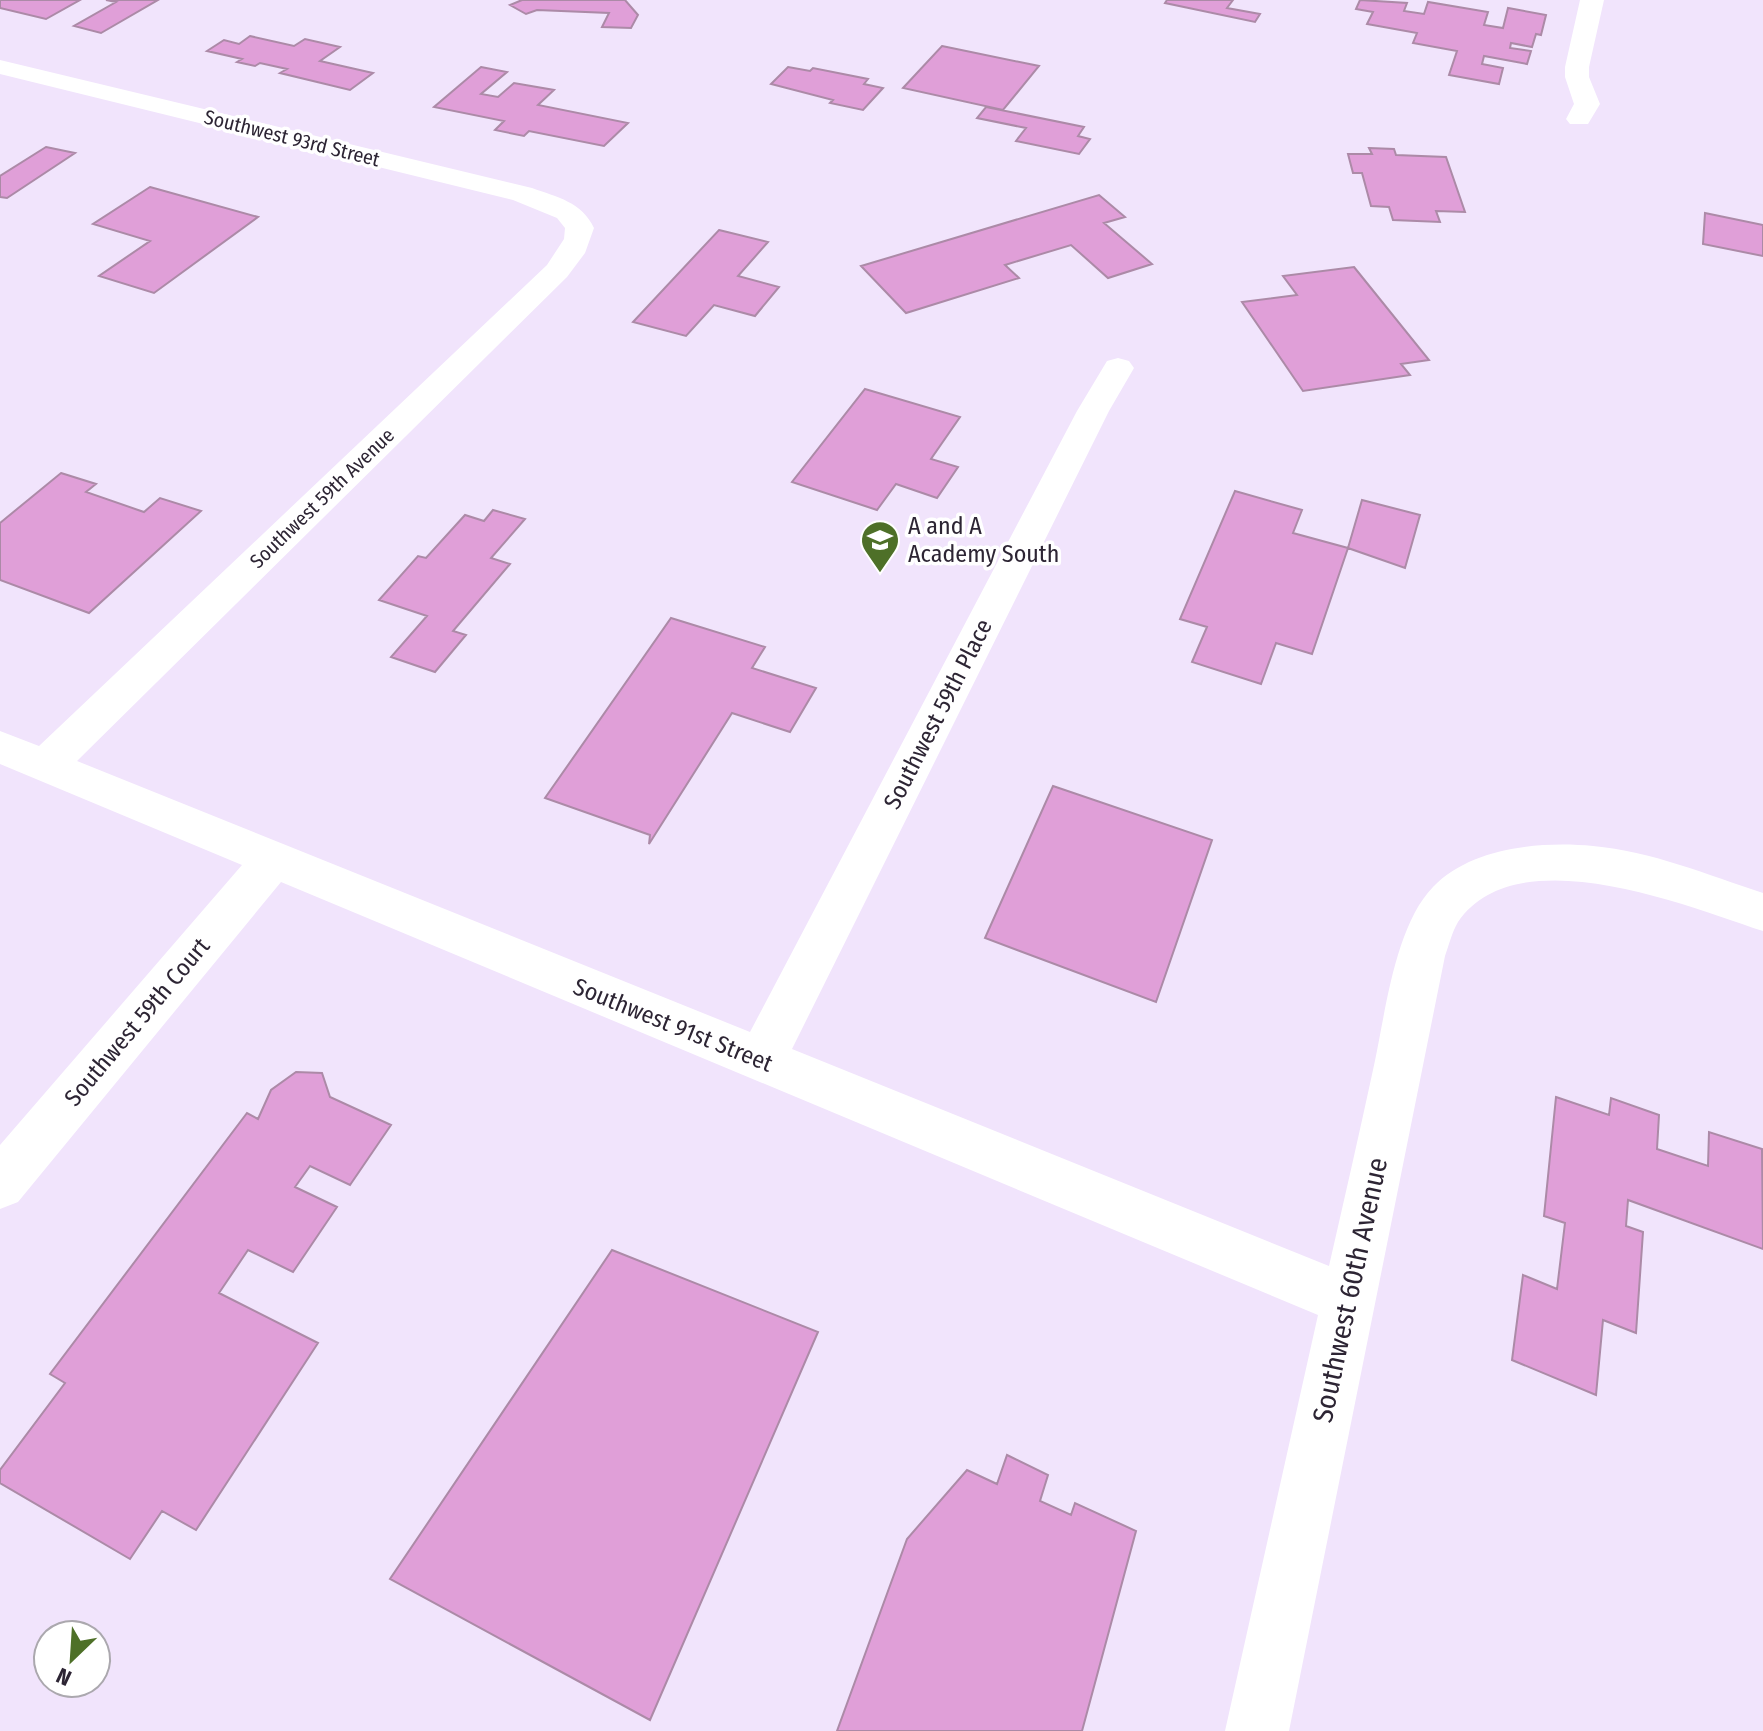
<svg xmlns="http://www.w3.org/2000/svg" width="1763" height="1731" font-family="'Fira Sans Condensed',sans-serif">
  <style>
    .building { fill: #e09fd8; stroke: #ac8aa7; stroke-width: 2 }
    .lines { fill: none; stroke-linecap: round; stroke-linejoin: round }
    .minor { fill: #fff; fill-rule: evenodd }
    .labels { text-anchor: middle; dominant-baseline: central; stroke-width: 7; stroke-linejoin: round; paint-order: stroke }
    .far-street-label { font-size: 20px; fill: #2d2534; stroke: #fff }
    .poi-label { font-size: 24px; fill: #2d2534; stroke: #fff; text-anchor: start }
    .street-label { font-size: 24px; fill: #2d2534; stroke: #fff }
    .near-street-label { font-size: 28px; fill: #2d2534; stroke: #fff }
  </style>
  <rect width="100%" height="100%" fill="#f1e4fc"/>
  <path class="building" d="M0,0H80L46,19L0,8Z
    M106,0H158L101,33L74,26L116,2Z
    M522,0H625L638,15L631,28L602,27L609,13L537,10L526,14L510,5Z
    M1167,0H1233L1227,8L1260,14L1255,22L1165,3Z
    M1360,0L1407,3L1404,11L1424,14L1428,2L1488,12L1484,25L1503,28L1508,8L1546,15L1541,35L1536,34L1532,47L1511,43L1510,48L1531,51L1527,64L1484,56L1482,64L1503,68L1499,84L1449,75L1457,51L1413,43L1417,33L1367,24L1373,12L1356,9Z
    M250,36L294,46L305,39L340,47L320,61L373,73L350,90L280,73L287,69L260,63L255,66L237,62L242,59L207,51L224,40L239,44Z
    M942,46L1039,66L1003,110L903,88Z
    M481,67L507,72L481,94L498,97L514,83L554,90L538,105L628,123L604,146L529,131L524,136L495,130L504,121L434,107Z
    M788,67L810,71L813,68L868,79L864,84L883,88L863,110L830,103L833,100L771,84Z
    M986,107L1084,127L1078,136L1090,139L1079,154L1016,141L1026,128L977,118Z
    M46,147L75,153L7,198L0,197V176Z
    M1369,148L1394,149L1396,155L1446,157L1465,212L1436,211L1440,222L1393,220L1389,207L1371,206L1362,173H1353L1348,154H1372Z
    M150,187L258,217L154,293L99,276L150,241L93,224Z
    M1099,195L1125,217L1104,223L1152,264L1108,278L1071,245L1005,265L1019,278L906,313L861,266Z
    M1705,213L1763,225V256L1703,244Z
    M719,230L768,242L738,276L779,287L755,316L714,305L686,336L633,322Z
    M1354,267L1429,360L1401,364L1410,375L1303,391L1242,302L1297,295L1283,276Z
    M865,389L960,417L931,459L958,467L937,498L896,484L877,510L792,482Z
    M61,473L96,484L86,492L144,512L160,498L201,511L89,613L0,580V523Z
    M1235,491L1302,510L1293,533L1348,548L1312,654L1276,643L1261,684L1192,662L1207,627L1180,619Z
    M1362,500L1420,515L1405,568L1348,548Z
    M493,510L525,519L491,558L510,564L453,631L466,635L435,672L391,657L427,616L379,600L418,556L426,558L465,515L484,521Z
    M671,618L765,647L752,668L816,688L790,732L732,713L649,844L650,835L545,798Z
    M1053,786L1212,840L1156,1002L985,938Z
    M296,1072L322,1073L330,1097L391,1125L350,1185L310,1166L295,1187L337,1207L293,1272L248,1250L219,1293L318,1343L196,1530L162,1511L130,1559L0,1483V1470L65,1383L50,1374L247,1113L258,1119L271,1090Z
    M1556,1097L1609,1115L1611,1098L1659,1115L1657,1149L1708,1166L1709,1132L1762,1149L1763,1249L1628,1200L1626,1226L1643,1232L1636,1333L1603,1320L1596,1395L1512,1360L1523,1275L1557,1289L1565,1223L1544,1216Z
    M612,1250L818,1332L650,1720L390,1579Z
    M1007,1455L1048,1475L1040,1501L1071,1515L1075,1503L1136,1531L1082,1731H837L907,1539L967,1470L997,1484Z"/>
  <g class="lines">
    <path class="minor" d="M1580,0H1604L1589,67V77L1600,104L1588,124H1570L1566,119L1574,104L1565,77V67Z
      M0,60L532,188C557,197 582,202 594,228L585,253L567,277L77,761L750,1032L1077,411L1107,361L1118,358L1129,361L1134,368L1109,411L792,1049L1329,1266C1344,1200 1359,1135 1373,1070C1385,1017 1394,927 1433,887C1471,847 1542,841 1593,846C1651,851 1708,875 1763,893V931C1687,906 1517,836 1458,922C1452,932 1449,945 1445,956L1289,1731H1225L1318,1315L281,882L18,1202L0,1209V1145L242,865L0,764V731L39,746L547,265L564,239L565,228L557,218L513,200L0,74Z"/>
  </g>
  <defs>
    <symbol id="school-pin" viewBox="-11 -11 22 30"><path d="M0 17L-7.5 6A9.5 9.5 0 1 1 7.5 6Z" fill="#4e7028" stroke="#fff"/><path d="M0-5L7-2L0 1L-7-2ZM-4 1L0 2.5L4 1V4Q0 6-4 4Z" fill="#fff"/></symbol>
  </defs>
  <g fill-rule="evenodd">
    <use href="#school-pin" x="858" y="518" width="44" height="60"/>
  </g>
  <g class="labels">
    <g class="far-street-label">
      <text transform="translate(292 138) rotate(14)">Southwest 93rd Street</text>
      <text transform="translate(322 498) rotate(-44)">Southwest 59th Avenue</text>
    </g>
    <g class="poi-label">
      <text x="908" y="526">A and A<tspan x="908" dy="28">Academy South</tspan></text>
    </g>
    <g class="street-label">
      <text transform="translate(938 714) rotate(-63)">Southwest 59th Place</text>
      <text transform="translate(137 1022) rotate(-50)">Southwest 59th Court</text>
      <text transform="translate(673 1025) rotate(22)">Southwest 91st Street</text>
    </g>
    <g class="near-street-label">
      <text transform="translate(1350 1290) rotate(-78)">Southwest 60th Avenue</text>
    </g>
  </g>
  <g transform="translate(72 1659) rotate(205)"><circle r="38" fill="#ffffff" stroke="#aba8ae" stroke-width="2"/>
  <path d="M0-6L14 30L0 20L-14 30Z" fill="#4e7028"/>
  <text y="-12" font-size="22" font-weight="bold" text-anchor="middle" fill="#2d2534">N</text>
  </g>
</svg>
